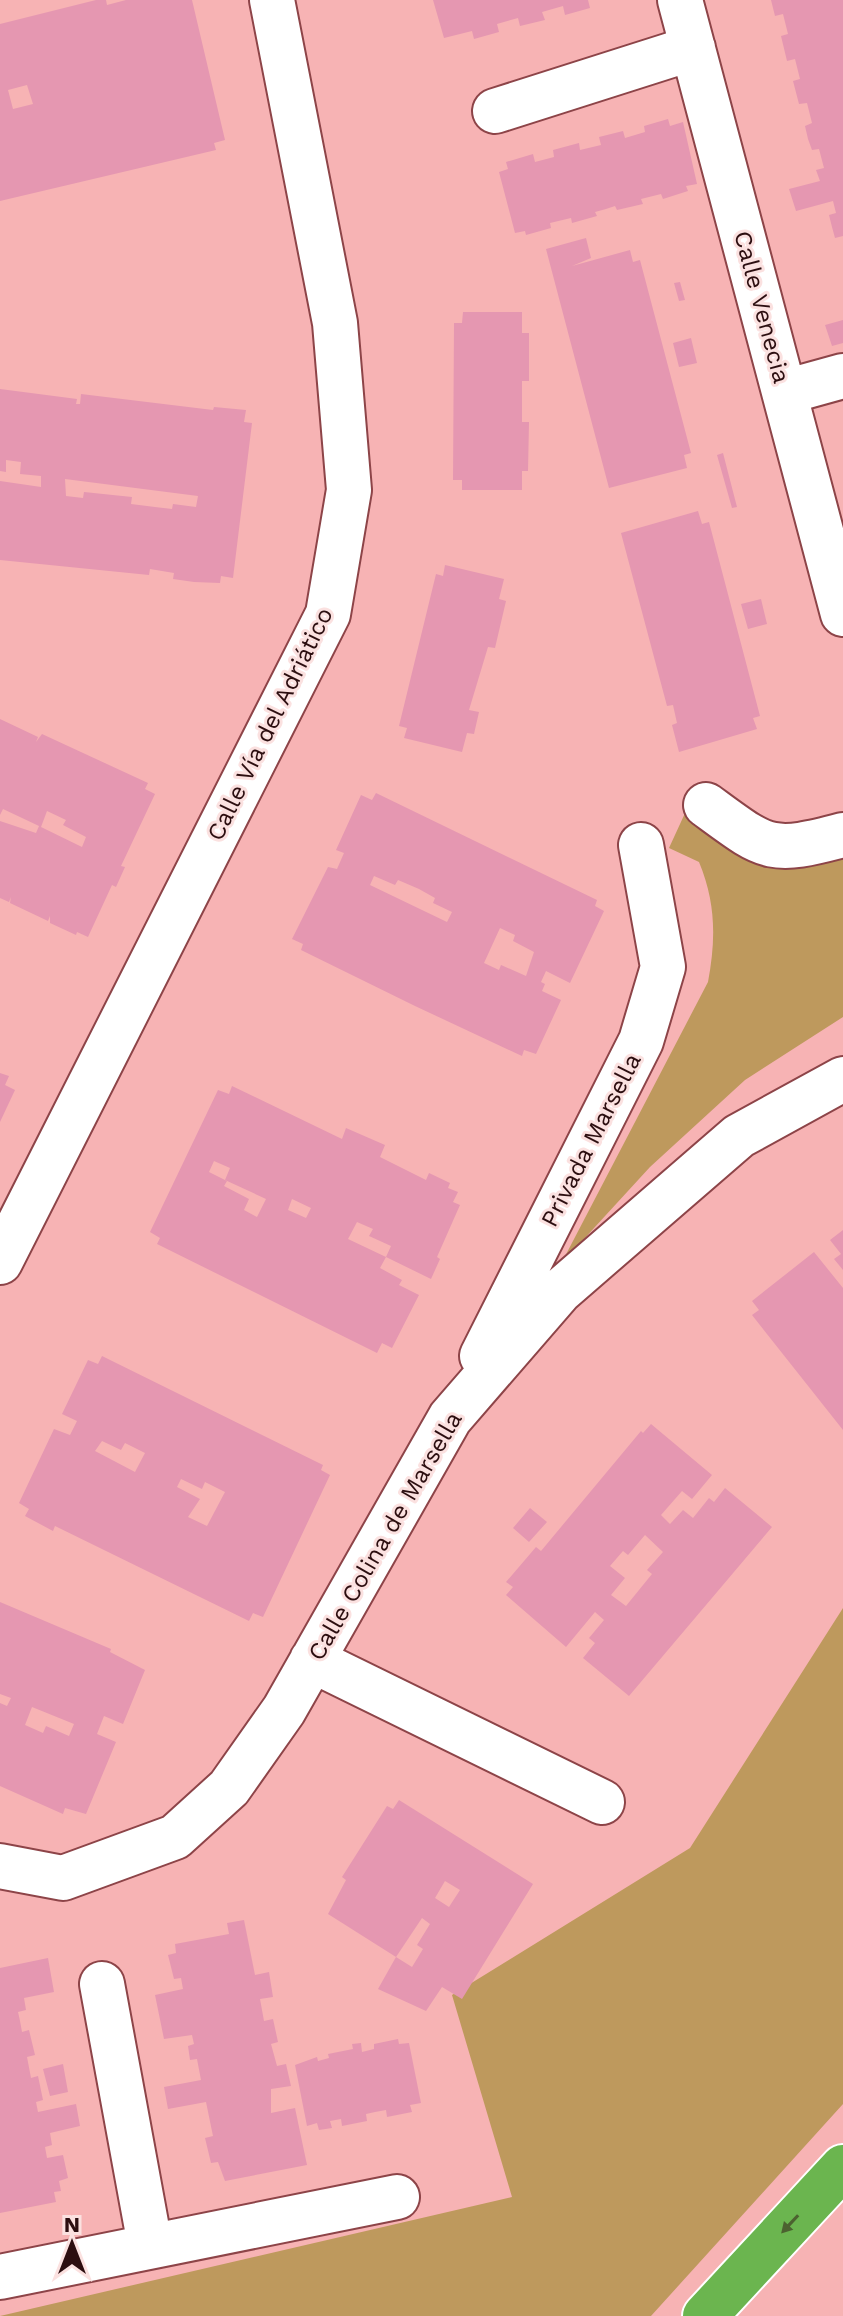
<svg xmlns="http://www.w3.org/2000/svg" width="843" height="2316" font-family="'Work Sans',sans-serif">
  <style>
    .green { fill: #be995d }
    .building { fill: #e597b1; fill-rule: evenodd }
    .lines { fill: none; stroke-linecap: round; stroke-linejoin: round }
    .minor-casing { stroke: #8d4448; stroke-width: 48 }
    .highway-casing { stroke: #fff; stroke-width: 48 }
    .minor { stroke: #fff; stroke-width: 44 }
    .highway { stroke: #6bb54f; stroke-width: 44 }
    .oneway { fill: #4c6230 }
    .labels { text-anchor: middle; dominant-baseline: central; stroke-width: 6; stroke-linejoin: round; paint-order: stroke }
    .street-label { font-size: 24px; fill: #2c0e10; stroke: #fbe1e0 }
  </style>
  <rect width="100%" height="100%" fill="#f7b3b4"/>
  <path class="green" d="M686,811L843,847V1017L745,1080L650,1167L561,1264L708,982C716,939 716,903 699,862L669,848Z
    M843,1608V2104L651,2316H0L512,2197L452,1995L690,1848Z"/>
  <path class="building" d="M96,0H106L107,5L126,0H192L225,140L214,143L216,150L0,201V24ZM27,85L33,104L13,109L8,90Z
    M433,0H588L590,8L565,15L563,6L542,12L545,20L520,26L518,18L497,24L499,32L474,39L472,31L444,38Z
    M771,0H843V236L835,238L832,227L829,215L836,213L833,201L796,211L789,189L820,181L816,170L824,168L819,149L812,150L808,139L805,126L812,123L807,103L799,104L793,81L800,79L795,59L787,61L781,36L788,34L783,14L775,16Z
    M668,119L670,126L683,122L697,184L686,186L688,191L663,199L661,194L641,199L643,204L617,210L615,206L606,209L595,212L597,216L572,223L571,218L550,223L551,228L526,235L525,231L515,233L499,172L508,169L506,162L533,154L535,162L554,157L553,150L579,143L580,150L601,145L599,137L623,131L625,138L645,132L644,126Z
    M586,238L591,258L572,266L630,250L633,262L640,260L691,453L684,455L687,468L609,488L546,249Z
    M680,282L685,300L679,301L674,283Z
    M463,312H522V333H529V381H522V422H529L528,471H522V490H462V480H453L454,323H462Z
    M843,320V343L832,346L825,325Z
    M691,338L697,363L679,367L673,343Z
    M0,389L77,399L76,404H80L81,394L213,410L214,407L246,410L244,422L252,423L233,578L221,576L220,583L194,582L173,579L174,573L150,569L149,575L0,560V481L41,487V476L20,474L21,462L6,460V472L0,471ZM65,479L198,496L196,507L173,504L172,509L155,507L131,504L132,497L84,492L83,498L66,496Z
    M723,453L737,507L732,508L717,455Z
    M698,511L702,524L709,522L760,716L753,718L757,729L679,752L672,725L677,723L673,705L667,706L621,533Z
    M445,565L504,579L499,599L506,601L495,648L488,647L469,710L479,712L474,734L467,733L462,752L404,738L407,728L399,726L436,574L443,576Z
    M761,599L767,624L748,629L741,604Z
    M0,719L38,737L36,742L42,734L148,783L145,789L155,794L121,866L125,867L116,887L112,885L88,937L77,932L76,935L50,923V916L48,921L10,903L11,897L9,902L0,898V821L36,833L39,826L3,809L0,815ZM47,811L66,820L63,825L86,837L82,847L41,827Z
    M376,793L597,900L595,906L604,911L570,983L546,971L541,982L545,984L542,991L561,1000L536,1054L524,1050L522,1056L415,1006L301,950L303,944L292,939L328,867L337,869L344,853L336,850L361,795L372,800ZM374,876L395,885L398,880L419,889L435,898L433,903L452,912L447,922L370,885ZM500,928L515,935L513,941L534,952L526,976L501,965L499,970L484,963Z
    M0,1073L9,1076L5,1085L15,1090L0,1122Z
    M232,1086L342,1139L346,1128L385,1145L380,1157L426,1180L429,1173L450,1183L448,1188L458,1192L453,1202L460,1205L437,1257L440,1259L431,1279L386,1257L391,1246L369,1236L373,1229L357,1222L348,1239L386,1257L380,1268L402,1280L399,1285L419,1295L392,1348L382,1343L377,1353L157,1244L160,1238L150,1232L218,1090L229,1094ZM214,1161L230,1168L225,1180L266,1199L257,1217L244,1210L249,1199L224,1186L227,1181L209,1172ZM292,1199L311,1208L306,1218L288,1210Z
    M843,1230V1270L834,1259L841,1254L830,1240Z
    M814,1252L843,1288V1430L752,1315L759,1310L752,1301Z
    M102,1356L323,1465L321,1470L330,1475L263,1617L253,1613L249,1621L55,1526L53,1531L25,1516L29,1509L19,1503L54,1429L70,1435L77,1421L62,1414L88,1360L98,1364ZM102,1441L121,1450L125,1443L145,1453L135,1472L95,1451ZM181,1479L202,1489L205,1482L225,1492L207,1526L188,1517L200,1499L177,1487Z
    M651,1424L712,1475L692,1499L682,1491L661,1515L670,1524L683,1510L693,1518L709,1498L714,1502L725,1488L772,1527L629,1696L583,1658L595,1643L589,1638L604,1620L595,1612L566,1647L506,1595L513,1587L506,1582L536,1547L541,1551L641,1431L643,1433ZM645,1535L663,1552L647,1570L652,1574L626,1606L611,1595L625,1578L610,1566L623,1551L628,1555Z
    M530,1508L547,1522L529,1542L513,1528Z
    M0,1602L111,1649L110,1652L145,1670L123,1724L104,1716L97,1734L116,1742L86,1814L65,1808L63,1814L0,1786V1703L7,1706L11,1698L0,1694ZM32,1707L74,1724L69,1736L46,1726L43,1733L25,1725Z
    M399,1800L533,1884L462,1999L442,1987L426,2011L378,1989L396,1957L412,1967L423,1949L417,1945L430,1924L422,1918L396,1957L328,1914L346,1880L342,1877L387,1806L393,1809ZM445,1881L460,1890L449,1907L435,1898Z
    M244,1920L255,1975L269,1972L273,1997L260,1999L264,2021L273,2019L278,2042L271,2044L277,2066L286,2064L291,2086L271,2089V2113L295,2108L307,2165L225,2181L218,2162L211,2163L205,2138L213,2136L206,2102L168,2109L164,2087L201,2080L197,2059L190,2060L188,2046L194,2044L192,2035L164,2039L155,1995L183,1989L181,1978L174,1979L168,1955L176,1953L175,1944L229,1934L227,1923Z
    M48,1958L54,1992L24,1998L26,2010L18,2012L20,2021L22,2032L29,2030L35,2055L27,2057L31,2078L38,2076L43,2100L36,2102L38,2112L76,2104L80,2126L50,2133L52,2145L45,2147L47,2158L63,2155L68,2178L59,2181L61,2191L54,2192L56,2202L0,2213V1968Z
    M398,2039L399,2044L409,2043L421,2103L410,2105L412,2112L387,2117L386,2110L375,2112L366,2114L367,2121L342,2126L341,2119L330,2121L332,2128L319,2130L317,2123L307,2126L295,2065L317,2057L318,2061L329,2058L328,2054L353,2049L352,2044L361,2043L362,2052L374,2049V2044Z
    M63,2064L68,2092L50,2096L43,2069Z"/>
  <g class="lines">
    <defs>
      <path id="minor" d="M680,0L843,614
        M495,111L693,48
        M785,392L843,376
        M706,805C766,849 769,855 843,835
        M0,1262L328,614L349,490L335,323L272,0
        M482,1356L641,1041L663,967L641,845
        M312,1660L602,1802
        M0,1866L63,1878L175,1837L229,1788L284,1710L450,1418L560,1291L739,1136L843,1079
        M102,1984L150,2245
        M0,2277L397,2197"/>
      <path id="highway" d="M705,2316L843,2167"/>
    </defs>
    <use href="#minor" class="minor-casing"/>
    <use href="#highway" class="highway-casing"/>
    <use href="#minor" class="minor"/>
    <use href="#highway" class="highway"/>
  </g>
  <defs><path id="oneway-solid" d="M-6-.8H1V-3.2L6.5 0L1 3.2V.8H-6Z" transform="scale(2)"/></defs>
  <use class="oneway" href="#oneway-solid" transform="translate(790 2224) rotate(133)"/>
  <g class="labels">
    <g class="street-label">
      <text transform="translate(762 307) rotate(75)">Calle Venecia</text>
      <text transform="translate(270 724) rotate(-64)">Calle Vía del Adriático</text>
      <text transform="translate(591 1140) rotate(-63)">Privada Marsella</text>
      <text transform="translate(385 1536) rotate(-60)">Calle Colina de Marsella</text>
    </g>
  </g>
  <g transform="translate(72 2244)" stroke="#fbe1e0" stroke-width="6" paint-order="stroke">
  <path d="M0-6L14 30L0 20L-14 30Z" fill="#2c0e10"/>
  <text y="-12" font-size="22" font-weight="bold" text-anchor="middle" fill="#2c0e10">N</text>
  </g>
</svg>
